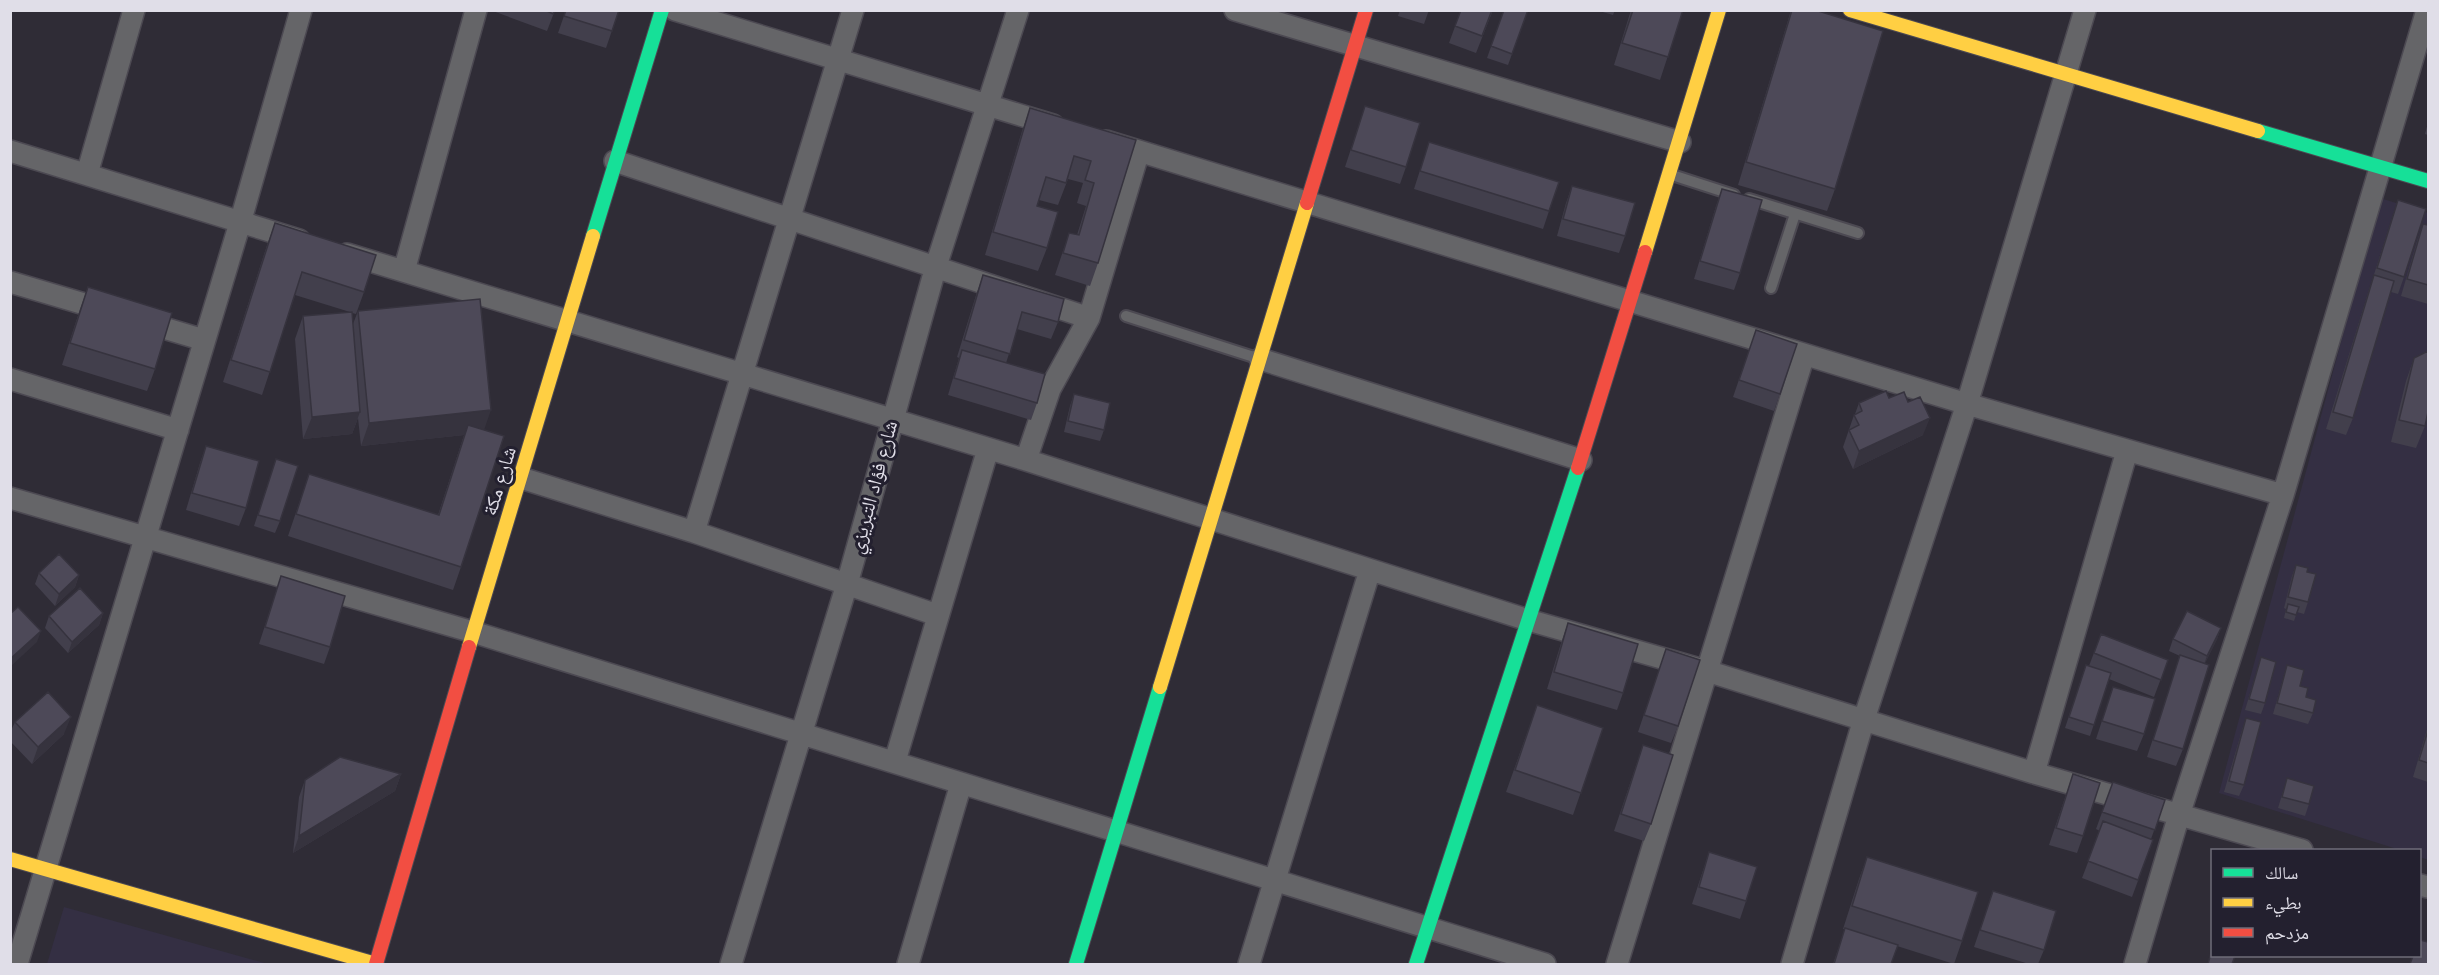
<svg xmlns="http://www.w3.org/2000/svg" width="2439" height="975" font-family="Poppins,'Noto Naskh Arabic',sans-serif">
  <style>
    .built { fill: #342f43 }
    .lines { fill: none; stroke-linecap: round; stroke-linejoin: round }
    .lane-casing { stroke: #4c4952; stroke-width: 14 }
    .street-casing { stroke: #4c4952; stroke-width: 24 }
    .fast-casing { stroke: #4c4952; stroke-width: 16 }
    .slow-casing { stroke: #4c4952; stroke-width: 16 }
    .jam-casing { stroke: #4c4952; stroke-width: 16 }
    .lane { stroke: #656568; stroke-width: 10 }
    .street { stroke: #656568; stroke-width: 21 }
    .fast { stroke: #16e098; stroke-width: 14 }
    .slow { stroke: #ffcf43; stroke-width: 14 }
    .jam { stroke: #f24e42; stroke-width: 14 }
    .wall { fill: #423f4c }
    .shaded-wall { fill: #36333e }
    .building { fill: #4d4958; stroke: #36333e; stroke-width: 1.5 }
    .labels { text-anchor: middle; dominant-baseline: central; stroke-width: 6; stroke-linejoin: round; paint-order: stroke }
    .street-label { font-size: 20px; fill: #e0dee8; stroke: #23202f }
  </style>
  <rect width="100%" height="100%" fill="#2f2c36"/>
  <path class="built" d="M2380,198L2428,213V860L2420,857V850H2400L2219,793Z
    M64,907L268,964H47Z"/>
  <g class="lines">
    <defs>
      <path id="lane" d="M1669,174L1734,195
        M1749,199L1858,233
        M1771,288L1795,214
        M1126,316L1257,358"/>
      <path id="street" d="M675,10L1053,125
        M1235,10L1680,142
        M1106,141L1967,404L2283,495
        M10,151L299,240
        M615,161L1089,318
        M87,174L134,10
        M347,254L1026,460L1528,620L1707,671L2034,773L2302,850
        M404,271L476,10
        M10,282L108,311
        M140,321L204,340
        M1260,359L1581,460
        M10,379L178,430
        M1026,460L1050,389L1089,318L1139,151
        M521,478L694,532L937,615
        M10,498L473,632L1545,964
        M694,532L853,10
        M895,761L988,449
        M2034,773L2127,451
        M2420,885L2428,887
        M17,964L240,223L301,10
        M731,964L847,584L936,266L1018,10
        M908,964L961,784
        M1249,964L1370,570
        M1617,964L1804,355
        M1792,964L1864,719L1967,404L2085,10
        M2135,964L2179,815L2283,495L2427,10"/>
      <path id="fast" d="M2258,131L2428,181
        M593,236L662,10
        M1076,964L1160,687
        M1416,964L1578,468"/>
      <path id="slow" d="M1850,10L2258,131
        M1645,252L1719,10
        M469,647L593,236
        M1160,687L1307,203
        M10,859L376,964"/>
      <path id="jam" d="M1307,203L1366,10
        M1578,468L1645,252
        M376,964L469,647"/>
    </defs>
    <use href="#lane" class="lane-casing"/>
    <use href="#street" class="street-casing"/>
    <use href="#fast" class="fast-casing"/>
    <use href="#slow" class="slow-casing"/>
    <use href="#jam" class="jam-casing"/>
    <use href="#lane" class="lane"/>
    <use href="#street" class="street"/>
    <use href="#fast" class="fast"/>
    <use href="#slow" class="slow"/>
    <use href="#jam" class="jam"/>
  </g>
  <path class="wall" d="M490,10H555L547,31Z
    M566,10H619L606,48L558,33Z
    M1400,10H1429L1424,24L1398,16Z
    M1461,10H1493L1476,53L1449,43Z
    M1504,10H1528L1508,65L1487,58Z
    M1596,10H1615L1613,15Z
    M1631,10H1683L1660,80L1614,65Z
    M1791,10L1835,189L1827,211L1738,185L1786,27Z
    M1365,106L1406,167L1400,184L1345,167Z
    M1030,108L1136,140L1098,263L1090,286L1055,275L1069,233L1077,235L1086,206L1077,203L1083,183L1068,179L1058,205L1039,200L1037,206L1047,248L1038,271L985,255L1022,131Z
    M2428,123V135L2425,134Z
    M1429,142L1549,211L1543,229L1414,189Z
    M1572,186L1625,236L1619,253L1557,236L1566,203Z
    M1722,189L1740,273L1734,290L1694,279L1716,206Z
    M2398,200L2404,277L2398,294L2391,292L2353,418L2346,435L2326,429L2368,293Z
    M275,223L364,292L356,314L352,313L353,324L358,311L484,430L461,567L453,590L288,536L309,474L438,515L464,435L361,446L358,418L352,434L303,439L295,339L303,316L350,312L295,295L262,395L223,382L267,245Z
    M2423,224L2428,225V304L2401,296L2417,241Z
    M983,275L1058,322L1051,339L1017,329L1006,363L1037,403L1031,420L948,395L959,358L957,357L977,292Z
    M88,287L155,369L147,391L62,365L80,309Z
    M1756,330L1797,344L1774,411L1733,397Z
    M2414,358L2425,426L2416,448L2391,442L2406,381Z
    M1074,394L1104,430L1100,441L1064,432L1070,406Z
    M1889,398L1908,402L1923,435L1853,469L1843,447L1854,415L1855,414L1859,403Z
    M206,446L246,508L239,526L186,510L200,463Z
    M272,471L280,521L275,533L254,526Z
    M2296,565L2307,572L2308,602L2304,614L2297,612L2294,621L2284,618L2286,609L2284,608L2292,576Z
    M39,573L79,575L75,587L55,606L35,584Z
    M281,576L330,647L324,664L259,644Z
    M103,613L99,625L68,653L45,628L49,616Z
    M1568,623L1623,693L1617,710L1547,689L1562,640Z
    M2221,628L2217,639L2205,663L2183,749L2176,766L2147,757L2180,656L2169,651L2173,639Z
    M2101,634L2168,660L2154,697L2109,679L2090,736L2065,728L2086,665L2089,666Z
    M1666,649L1678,726L1671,743L1638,732Z
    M2261,657L2265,703L2261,714L2245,710Z
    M2287,665L2300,686L2313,713L2308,724L2273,714Z
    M2113,687L2144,734L2137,751L2096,739Z
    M1537,705L1603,728L1573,815L1506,792Z
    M2246,718L2244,785L2239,796L2224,792L2242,730Z
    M15,722L64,734L32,764L10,741V733Z
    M2428,726V782L2413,777Z
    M1643,745L1651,824L1644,841L1614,831Z
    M401,774L395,791L293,853L299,797L305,780Z
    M2073,774L2083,836L2077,853L2049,845Z
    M2287,778L2309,804L2305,816L2278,808Z
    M2113,782L2165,800L2151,839L2153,840L2132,897L2082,878L2100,831L2096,829Z
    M1709,852L1746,901L1740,919L1692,904Z
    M1867,857L1962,941L1954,964L1897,946L1891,964H1833L1845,929H1843L1859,879Z
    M1993,891L2044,950L2038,964H2029L1974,947Z"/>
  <path class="shaded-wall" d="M491,410L483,433L361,446L369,423Z
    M360,412L352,434L303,439L312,417Z
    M1930,418L1923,435L1853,469L1859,451Z
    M79,575L75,587L55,606L59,594Z
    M103,613L99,625L68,653L72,642Z
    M2221,628L2217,639L2203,667L2207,656Z
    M41,631L37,642L10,667V659Z
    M71,717L64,734L32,764L38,747Z
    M401,774L395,791L293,853L299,836Z"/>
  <path class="building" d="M545,10H555L553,14Z
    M566,10H619L612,31L564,16Z
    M1461,10H1492L1482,36L1455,26Z
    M1504,10H1528L1512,54L1491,46Z
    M1633,10H1683L1668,57L1622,43Z
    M1792,10H1815L1883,31L1835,189L1746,162Z
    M1365,106L1420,123L1406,167L1351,150Z
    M1030,108L1136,140L1098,263L1063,253L1069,233L1079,235L1094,183L1085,180L1091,161L1074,156L1066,183L1046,177L1037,206L1058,212L1047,248L993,232Z
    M1429,142L1559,182L1549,211L1420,171Z
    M1572,186L1635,203L1625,236L1563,219Z
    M1722,189L1762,200L1740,273L1700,261Z
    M2398,200L2426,209L2404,277L2377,268Z
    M275,223L376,255L364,292L302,272L270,372L231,360Z
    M2423,224L2428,225V285L2407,279Z
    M983,275L1064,299L1058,322L1022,312L1010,354L964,340Z
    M2374,275L2394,281L2353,418L2333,412Z
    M88,287L172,313L155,369L70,343Z
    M480,299L491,410L369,423L358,311Z
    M352,312L360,412L312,417L303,316Z
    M1756,330L1797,344L1780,394L1739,380Z
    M962,350L1045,374L1037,403L954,378Z
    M2428,351V412L2425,426L2399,420L2414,358Z
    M1886,391L1889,398L1904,392L1908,402L1920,397L1930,418L1859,451L1849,430L1859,425L1854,415L1862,411L1859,403Z
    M1074,394L1110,403L1104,430L1068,421Z
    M468,425L504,436L461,567L296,514L309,474L439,515Z
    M206,446L259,461L246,508L192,493Z
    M276,459L298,466L280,521L258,515Z
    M59,554L79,575L59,594L39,573Z
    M2296,565L2308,568L2307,572L2316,574L2308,602L2288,597Z
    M281,576L345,596L330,647L265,627Z
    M80,588L103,613L72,642L49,616Z
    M2288,604L2299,607L2296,615L2286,612Z
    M18,607L41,631L10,659V614Z
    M2187,611L2221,628L2207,656L2173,639Z
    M1568,623L1638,644L1623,693L1554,672Z
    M2101,634L2168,660L2161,680L2094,653Z
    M1666,649L1700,660L1678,726L1644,715Z
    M2180,655L2209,665L2183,749L2153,740Z
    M2261,657L2276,662L2265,703L2249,699Z
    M2086,665L2111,673L2094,725L2069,717Z
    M2287,665L2304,670L2300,686L2308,688L2306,697L2316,700L2313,713L2277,703Z
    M2113,687L2155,699L2144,734L2102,721Z
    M48,692L71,717L38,747L15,722Z
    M1537,705L1603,728L1581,793L1515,770Z
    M2246,718L2261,722L2244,785L2229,781Z
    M2428,730V763L2419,760Z
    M1643,745L1673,755L1651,824L1621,814Z
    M340,757L401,774L299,836L305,780Z
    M2073,774L2100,783L2083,836L2056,828Z
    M2287,778L2314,786L2309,804L2282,797Z
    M2113,782L2165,800L2155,830L2102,812Z
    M2103,821L2153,840L2138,880L2088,861Z
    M1709,852L1757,867L1746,901L1699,887Z
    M1867,857L1978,892L1962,941L1852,906Z
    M1993,891L2056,911L2044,950L1980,930Z
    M1845,928L1898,945L1891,964H1834Z
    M2420,940L2428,942V964H2410L2413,956H2420Z
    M2212,949V956H2235L2232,964H2208Z"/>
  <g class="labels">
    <g class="street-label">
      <text transform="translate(499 481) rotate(-73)">شارع مكة</text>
      <text transform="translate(873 487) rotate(-75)">شارع فؤاد التبريزي</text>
    </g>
  </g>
  <rect width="2439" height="975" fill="none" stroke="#e0dee8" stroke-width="24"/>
  <rect x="2211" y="849" width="210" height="108" fill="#23202f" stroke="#6f6c79" stroke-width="1.5"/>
  <rect x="2223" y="868" width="30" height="9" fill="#16e098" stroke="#6f6c79" stroke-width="1.5"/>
  <text x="2265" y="879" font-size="18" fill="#e0dee8">سالك</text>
  <rect x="2223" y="898" width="30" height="9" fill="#ffcf43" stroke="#6f6c79" stroke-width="1.5"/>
  <text x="2265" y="909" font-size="18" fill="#e0dee8">بطيء</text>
  <rect x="2223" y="928" width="30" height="9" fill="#f24e42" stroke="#6f6c79" stroke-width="1.5"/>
  <text x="2265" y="939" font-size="18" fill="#e0dee8">مزدحم</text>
</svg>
